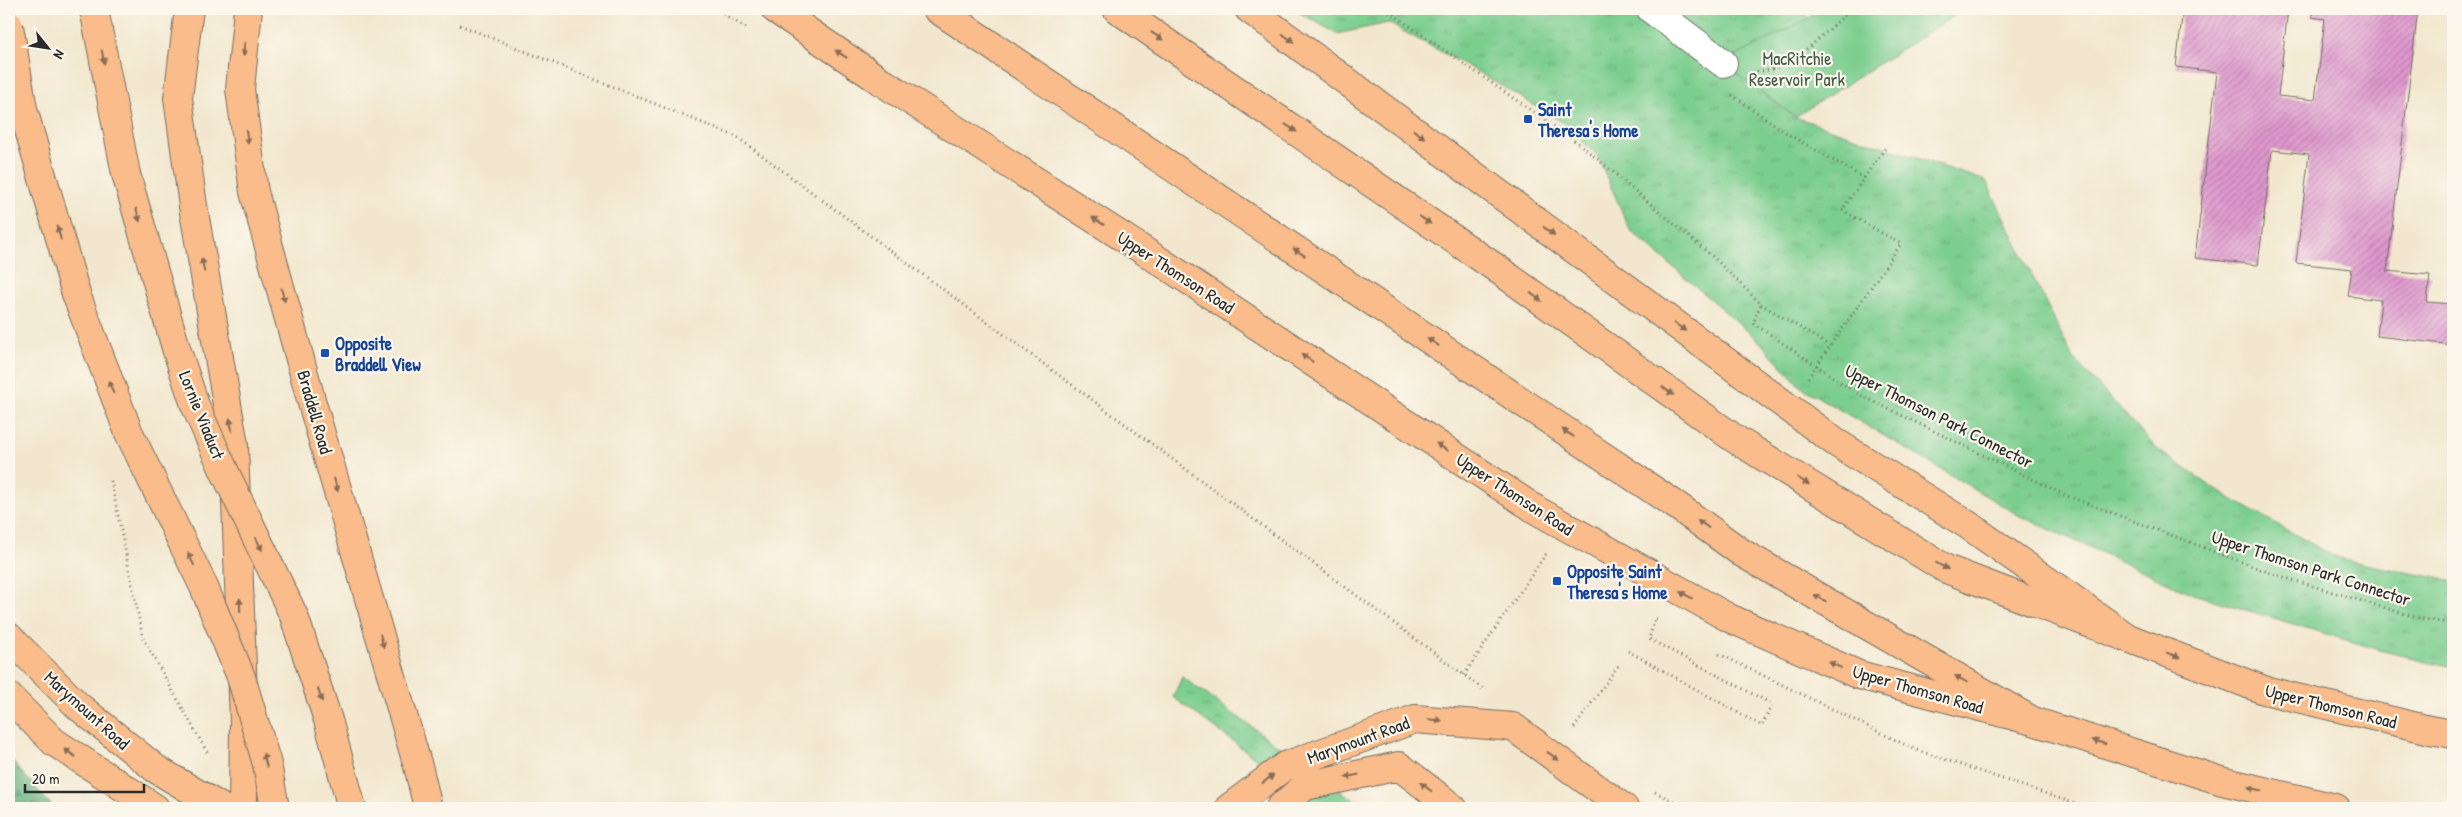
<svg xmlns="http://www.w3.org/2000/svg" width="2462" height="817" font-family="'Patrick Hand',sans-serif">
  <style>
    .grass { fill: url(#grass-tufts); stroke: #547c5d }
    .forest { fill: url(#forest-firs); stroke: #486e52 }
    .park { fill: #7cce8f; stroke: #547c5d }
    .building { fill: url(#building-hatch) }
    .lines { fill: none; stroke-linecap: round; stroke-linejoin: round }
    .minor-casing { stroke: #716d64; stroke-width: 30 }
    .major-casing { stroke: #716d64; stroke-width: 30 }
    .highway-casing { stroke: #716d64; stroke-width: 30 }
    .path { stroke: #716d64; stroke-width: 3; stroke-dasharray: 1 4; stroke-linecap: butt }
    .minor { stroke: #fff; stroke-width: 28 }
    .major { stroke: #f9bc8a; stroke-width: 28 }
    .highway { stroke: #f9bc8a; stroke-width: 28 }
    .highway-bridge-casing { stroke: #716d64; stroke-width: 30; stroke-linecap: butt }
    .highway-bridge { stroke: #f9bc8a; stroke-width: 28 }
    .oneway { fill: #886c56 }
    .transit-dot { fill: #1a4fb4; stroke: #fbf7ec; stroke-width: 2 }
    .labels { text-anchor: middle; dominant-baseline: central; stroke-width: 4.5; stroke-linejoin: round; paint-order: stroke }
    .park-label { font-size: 18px; fill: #435c49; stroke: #fbf7ec }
    .transit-label { font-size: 18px; font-weight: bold; fill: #164399; stroke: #fbf7ec; text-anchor: start }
    .street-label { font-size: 18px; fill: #2b2b2b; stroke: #fbf7ec }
  </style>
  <defs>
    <pattern id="grass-tufts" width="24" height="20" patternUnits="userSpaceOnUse" patternTransform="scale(1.25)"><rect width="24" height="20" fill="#7cce8f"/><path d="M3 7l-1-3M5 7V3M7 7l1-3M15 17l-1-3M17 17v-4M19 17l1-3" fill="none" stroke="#6bb17c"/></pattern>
    <pattern id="forest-firs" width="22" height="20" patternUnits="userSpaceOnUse" patternTransform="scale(1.25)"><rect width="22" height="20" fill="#65b17a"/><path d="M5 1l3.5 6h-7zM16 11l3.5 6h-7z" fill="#539064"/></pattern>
    <pattern id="building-hatch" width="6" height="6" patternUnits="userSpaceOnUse" patternTransform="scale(1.25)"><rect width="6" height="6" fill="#df98ce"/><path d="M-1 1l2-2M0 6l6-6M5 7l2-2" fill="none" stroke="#b57ca7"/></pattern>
  </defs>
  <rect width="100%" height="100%" fill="#fbf7ec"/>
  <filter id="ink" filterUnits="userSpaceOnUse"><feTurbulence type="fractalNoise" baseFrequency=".02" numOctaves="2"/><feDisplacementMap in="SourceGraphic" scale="10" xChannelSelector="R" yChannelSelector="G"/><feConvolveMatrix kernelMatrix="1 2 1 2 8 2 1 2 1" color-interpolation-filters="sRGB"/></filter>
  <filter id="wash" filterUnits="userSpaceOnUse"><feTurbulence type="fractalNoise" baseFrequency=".0096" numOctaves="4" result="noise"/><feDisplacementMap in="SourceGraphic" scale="20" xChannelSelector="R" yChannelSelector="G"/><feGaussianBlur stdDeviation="1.12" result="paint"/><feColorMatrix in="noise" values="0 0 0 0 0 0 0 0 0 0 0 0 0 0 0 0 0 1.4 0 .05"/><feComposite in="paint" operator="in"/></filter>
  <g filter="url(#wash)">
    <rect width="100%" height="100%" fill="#f2e7ce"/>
    <path class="grass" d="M1293,9H1799L1809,18L1724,63L1795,117L1986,181L2073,358L2158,450L2221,493L2339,559L2453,581V667L2383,651L2193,594L2020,516L1801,387L1760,342L1630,230L1597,155L1562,122L1478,72L1388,23L1337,34Z
      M1182,677L1365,808H1323L1173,697Z"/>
    <path class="forest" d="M9,760H11L54,808H9Z"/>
    <path class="park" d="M1816,9H1965L1795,117L1723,63L1809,18Z"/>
    <g id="blocks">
      <path class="building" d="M2183,9H2288L2278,96L2315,100L2325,19L2312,17L2313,9H2418L2387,271L2430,275L2427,302L2453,304V345L2377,336L2381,300L2348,296L2352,269L2296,263L2309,154L2272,150L2258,265L2195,258L2217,72L2176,67Z"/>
    </g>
  </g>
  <g filter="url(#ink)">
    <use href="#blocks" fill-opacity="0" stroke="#716d64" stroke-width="1"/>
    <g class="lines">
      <defs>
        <path id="minor" d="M1651,9L1723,63"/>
        <path id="major" d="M189,9L178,98L193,206L234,445L244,723L243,808
          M248,9L240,89L254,192L312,403L419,770L428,808
          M775,9L882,82L1149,254L1538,511L1729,618L1859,675L2033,721L2222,781L2336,808
          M1249,9L1835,442L1968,525L2128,638L2264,690L2430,730L2453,734
          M9,637L78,706L156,769L222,808
          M9,697L54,742L155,808
          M1229,808L1285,766L1415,719L1513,727L1624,808
          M1280,808L1305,786L1399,766L1453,808"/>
        <path id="highway" d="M937,9L1680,508L1742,553L2033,721
          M1117,9L1496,268L1735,439L1946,569L2128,638"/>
      </defs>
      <use href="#minor" class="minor-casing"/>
      <use href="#major" class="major-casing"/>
      <use href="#highway" class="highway-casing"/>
      <path class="path" d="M715,9L746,28
        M1385,9L1581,145L1713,257L1761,304L1753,323L1858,394L2065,495L2276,575L2419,618L2453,624
        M460,25L737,137L1483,689
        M1757,71C1789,73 1828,29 1852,9
        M1732,95L1791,136L1864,178L1842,210L1901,244L1808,378
        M1864,178L1886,147
        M1761,304L1830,346
        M111,481L143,638L207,752
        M1628,651L1762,726L1772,704L1649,639L1655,618L1657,619
        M1719,654L1914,749L2088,808
        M1464,675L1546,554
        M1574,728L1620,663
        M1655,792L1688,808"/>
      <use href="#minor" class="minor"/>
      <use href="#major" class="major"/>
      <use href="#highway" class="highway"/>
      <defs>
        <path id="highway-bridge" d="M94,9L126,174L176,348L195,405L222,466L294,616L328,720L352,808
          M9,26L23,109L76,294L129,433L204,587L241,677L267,764L275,808"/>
      </defs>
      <use href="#highway-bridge" class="highway-bridge-casing"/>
      <use href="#highway-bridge" class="highway-bridge"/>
    </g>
    <defs><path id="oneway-solid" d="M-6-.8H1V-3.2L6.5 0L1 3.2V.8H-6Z" transform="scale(1.25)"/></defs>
    <g class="oneway">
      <use href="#oneway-solid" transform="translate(1157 36) rotate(34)"/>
      <use href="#oneway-solid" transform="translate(1288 38) rotate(36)"/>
      <use href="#oneway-solid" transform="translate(244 49) rotate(95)"/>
      <use href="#oneway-solid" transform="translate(841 54) rotate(-146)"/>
      <use href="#oneway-solid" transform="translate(103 57) rotate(79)"/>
      <use href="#oneway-solid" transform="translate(1291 128) rotate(34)"/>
      <use href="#oneway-solid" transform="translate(1419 134) rotate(36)"/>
      <use href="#oneway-solid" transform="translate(247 137) rotate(82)"/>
      <use href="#oneway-solid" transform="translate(138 215) rotate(74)"/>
      <use href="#oneway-solid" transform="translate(1425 220) rotate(34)"/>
      <use href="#oneway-solid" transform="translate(1098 221) rotate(-147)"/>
      <use href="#oneway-solid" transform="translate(1549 231) rotate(36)"/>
      <use href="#oneway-solid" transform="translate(59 233) rotate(-105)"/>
      <use href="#oneway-solid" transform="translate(1299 252) rotate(-146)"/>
      <use href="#oneway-solid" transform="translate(203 265) rotate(-100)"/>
      <use href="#oneway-solid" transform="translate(283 295) rotate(75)"/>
      <use href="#oneway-solid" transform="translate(1536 297) rotate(36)"/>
      <use href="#oneway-solid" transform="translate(1680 327) rotate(36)"/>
      <use href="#oneway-solid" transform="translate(1433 342) rotate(-146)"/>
      <use href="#oneway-solid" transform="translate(1307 358) rotate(-147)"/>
      <use href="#oneway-solid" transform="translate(111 387) rotate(-111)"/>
      <use href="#oneway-solid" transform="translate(1668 391) rotate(36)"/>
      <use href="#oneway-solid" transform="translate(231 425) rotate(-100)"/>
      <use href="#oneway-solid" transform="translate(1568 433) rotate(-146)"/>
      <use href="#oneway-solid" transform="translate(1442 447) rotate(-147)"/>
      <use href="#oneway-solid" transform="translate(1803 481) rotate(32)"/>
      <use href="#oneway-solid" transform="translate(336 485) rotate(74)"/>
      <use href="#oneway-solid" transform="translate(1703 524) rotate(-144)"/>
      <use href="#oneway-solid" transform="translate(259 544) rotate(64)"/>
      <use href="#oneway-solid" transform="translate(191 559) rotate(-116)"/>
      <use href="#oneway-solid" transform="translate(1942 566) rotate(29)"/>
      <use href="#oneway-solid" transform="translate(1686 595) rotate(-152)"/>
      <use href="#oneway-solid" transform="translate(1820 598) rotate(-150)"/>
      <use href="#oneway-solid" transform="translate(240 605) rotate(-92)"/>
      <use href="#oneway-solid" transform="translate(382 641) rotate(74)"/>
      <use href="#oneway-solid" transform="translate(2173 655) rotate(21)"/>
      <use href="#oneway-solid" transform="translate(1835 665) rotate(-156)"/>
      <use href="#oneway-solid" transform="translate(1961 679) rotate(-150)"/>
      <use href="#oneway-solid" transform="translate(320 695) rotate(72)"/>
      <use href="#oneway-solid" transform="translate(1435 720) rotate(5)"/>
      <use href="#oneway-solid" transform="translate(2099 742) rotate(-162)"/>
      <use href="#oneway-solid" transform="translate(70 753) rotate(-146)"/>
      <use href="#oneway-solid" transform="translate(1553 756) rotate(36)"/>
      <use href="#oneway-solid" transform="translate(265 760) rotate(-105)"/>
      <use href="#oneway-solid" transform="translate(1352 776) rotate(168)"/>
      <use href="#oneway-solid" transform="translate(1268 779) rotate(-36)"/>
      <use href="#oneway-solid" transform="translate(1426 787) rotate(-142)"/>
      <use href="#oneway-solid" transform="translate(2255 789) rotate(-166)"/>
    </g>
  </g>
  <g class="transit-dot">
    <rect x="1523" y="114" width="10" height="10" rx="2.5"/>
    <rect x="320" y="348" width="10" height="10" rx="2.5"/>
    <rect x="1552" y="576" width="10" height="10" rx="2.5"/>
  </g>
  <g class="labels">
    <g class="park-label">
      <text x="1797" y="58">MacRitchie<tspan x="1797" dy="21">Reservoir Park</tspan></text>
    </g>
    <g class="transit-label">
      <text x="1538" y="109">Saint<tspan x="1538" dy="21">Theresa's Home</tspan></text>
      <text x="335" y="343">Opposite<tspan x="335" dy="21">Braddell View</tspan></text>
      <text x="1567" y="571">Opposite Saint<tspan x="1567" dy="21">Theresa's Home</tspan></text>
    </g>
    <g class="street-label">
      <text transform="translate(1176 272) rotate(33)">Upper Thomson Road</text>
      <text transform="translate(315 412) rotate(74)">Braddell Road</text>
      <text transform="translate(202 415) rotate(68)">Lornie Viaduct</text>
      <text transform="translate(1939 416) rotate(27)">Upper Thomson Park Connector</text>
      <text transform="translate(1515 494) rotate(33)">Upper Thomson Road</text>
      <text transform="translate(2311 568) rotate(18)">Upper Thomson Park Connector</text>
      <text transform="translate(1918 689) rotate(16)">Upper Thomson Road</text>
      <text transform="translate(2331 706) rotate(14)">Upper Thomson Road</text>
      <text transform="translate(87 710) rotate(42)">Marymount Road</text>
      <text transform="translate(1358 740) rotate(-20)">Marymount Road</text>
    </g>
  </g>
  <rect width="2462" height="817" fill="none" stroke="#fbf7ec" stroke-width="30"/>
  <g transform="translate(48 48) rotate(120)" stroke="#fbf7ec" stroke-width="4" paint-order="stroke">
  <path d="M0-4L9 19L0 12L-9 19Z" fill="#2b2b2b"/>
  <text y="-8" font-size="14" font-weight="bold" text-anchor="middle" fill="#2b2b2b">N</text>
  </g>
  <path d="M25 784v8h119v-8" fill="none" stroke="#2b2b2b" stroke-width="2.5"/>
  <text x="32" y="784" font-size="15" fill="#2b2b2b" stroke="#fbf7ec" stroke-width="4" paint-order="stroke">20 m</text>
</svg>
